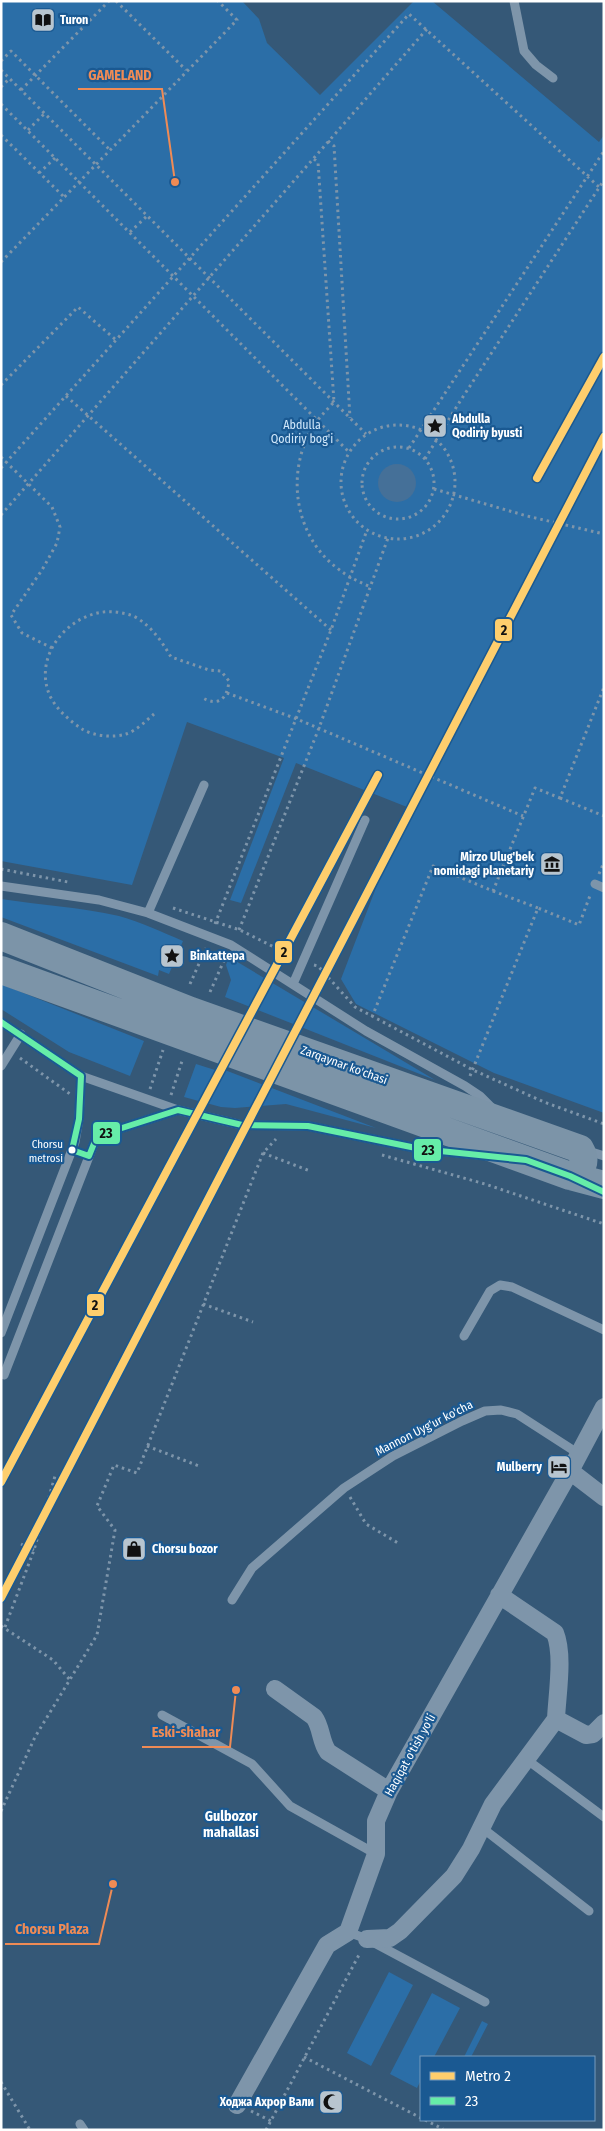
<svg xmlns="http://www.w3.org/2000/svg" width="605" height="2131" font-family="'Fira Sans Condensed',sans-serif">
  <style>
    .green { fill: #2b6ea7 }
    .water { fill: #457098 }
    .lines { fill: none; stroke-linecap: round; stroke-linejoin: round }
    .path { stroke: #7e95aa; stroke-width: 3; stroke-dasharray: 2.5 4; stroke-linecap: butt }
    .service { stroke: #7e95aa; stroke-width: 9 }
    .minor { stroke: #7e95aa; stroke-width: 18 }
    .primary { stroke: #7c94a8; stroke-width: 28 }
    .bus-1-casing { stroke: #1a5992; stroke-width: 10 }
    .bus-1 { stroke: #66eda8; stroke-width: 6 }
    .metro-1-casing { stroke: #1a5992; stroke-width: 11 }
    .metro-1 { stroke: #fece6d; stroke-width: 8 }
    .bus-dot { fill: #fff; stroke: #1a5992; stroke-width: 2 }
    .labels { text-anchor: middle; dominant-baseline: central; stroke-width: 4.5; stroke-linejoin: round; paint-order: stroke }
    .bus-label { font-size: 11px; fill: #fff; stroke: #1a5992; text-anchor: end }
    .poi-label { font-size: 12px; font-weight: bold; fill: #fff; stroke: #1a5992; text-anchor: start }
    .park-label { font-size: 12px; fill: #d1e8fb; stroke: #1a5992 }
    .street-label { font-size: 12px; fill: #fff; stroke: #1a5992 }
    .neighbourhood-label { font-size: 14px; font-weight: bold; fill: #fff; stroke: #1a5992 }
    .leader { fill: none; stroke: #ef8b55; stroke-width: 2 }
    .callout-dot { fill: #ef8b55; stroke: #1a5992; stroke-width: 2 }
    .callout-label { font-size: 14px; text-anchor: middle; font-weight: bold; fill: #ef8b55; stroke: #1a5992; stroke-width: 4.5; stroke-linejoin: round; paint-order: stroke }
    .line-badge { stroke: #1a5992; stroke-width: 2 }
    .pale-badge-label { font-size: 14px; text-anchor: middle; font-weight: bold; fill: #111 }
  </style>
  <rect width="100%" height="100%" fill="#355877"/>
  <path class="green" d="M1,1H242L259,19L267,43L320,95L414,1H432L599,142L604,135V1113L494,1073L356,1004L341,979L407,807L296,763L241,903L230,900L284,758L187,722L132,885L1,861Z
    M1,899C40,905 80,907 119,916C141,922 162,932 183,941L169,974L159,970L158,976L1,917Z
    M229,957L435,1080L225,997L231,980L226,965Z
    M1,984L144,1041L130,1076L69,1052L1,1009Z
    M196,1064L215,1070L217,1067L376,1128L286,1104L235,1108L221,1107L184,1097Z
    M389,1972L413,1985L371,2066L347,2053Z
    M432,1993L460,2008L434,2057H421V2080L417,2088L390,2074Z
    M482,2021L488,2024L471,2057H464Z"/>
  <path class="water" d="M378 483a19 19 0 1 1 38 0a19 19 0 1 1-38 0Z"/>
  <g class="lines">
    <path class="path" d="M116,1L186,70
      M1,61L11,51L110,150
      M1,70L366,434
      M1,87L9,79
      M21,90L109,1
      M1,104L348,451
      M28,130L44,114
      M1,135L64,197
      M328,141L334,146L350,418
      M314,159L318,162L334,402C325,412 316,420 310,432C286,477 296,537 337,568C348,577 359,582 371,587
      M39,173L55,158
      M130,232L147,216
      M1,262L237,20L218,1
      M1,385L78,307L116,340
      M66,396L331,630
      M341 482a57 57 0 1 1 114 0a57 57 0 1 1-114 0Z
      M362 483a36 36 0 1 1 72 0a36 36 0 1 1-72 0Z
      M409,448L604,151
      M1,457L52,507L60,527L57,543L42,570L11,615L22,633L52,648
      M425,459L457,406L604,180
      M1,468L409,14L599,187
      M434,489L527,516L604,534
      M1,515L427,29
      M227,693L297,719L523,816
      M154,714C147,720 136,731 126,734C113,738 93,736 82,729C70,721 57,710 50,696C30,651 78,603 122,613C127,614 132,615 137,618C153,628 162,642 171,657L209,670L221,671L229,681C227,700 218,707 201,697
      M560,798L604,816
      M1,869L68,882
      M599,874L604,862
      M493,891L538,908
      M173,908L240,930L292,956
      M215,924L331,630L367,530
      M239,930L319,728L388,538
      M314,965L318,966L355,1007L473,1070L544,1102L604,1124
      M190,984L206,948
      M210,992L226,956
      M372,1017L433,866L493,891L535,788L560,798L604,687
      M20,1058L70,1094
      M470,1076L538,908L579,925L591,893
      M150,1089L163,1050
      M171,1095L183,1058
      M263,1153L310,1171
      M382,1155L485,1184L604,1224
      M203,1304L253,1322
      M147,1446L199,1466
      M350,1497L366,1524L398,1543
      M21,1544L34,1550
      M1,1626L53,1660L70,1680
      M5,1627L34,1550L55,1476
      M1,1811L35,1737L97,1635L115,1530L97,1506L114,1465L137,1473L263,1153L276,1139
      M304,2057L421,2118
      M1,2082L30,2130
      M251,2111L271,2121
      M425,2120L443,2129
      M266,2130L360,1953"/>
    <path class="service" d="M514,1L524,51L536,65L553,78
      M595,884L604,888
      M1,886L99,900L148,913L231,945L366,1031L465,1086L480,1096L493,1109
      M148,913L204,785
      M293,984L365,820
      M1,1022L81,1076L178,1110L242,1125L308,1126L421,1149L479,1155
      M1,1066L21,1034
      M585,1150L604,1156
      M1,1333L75,1142L79,1119L81,1076
      M464,1336L490,1291L500,1285L512,1287L604,1330
      M1,1373L4,1375L97,1136L178,1110
      M232,1600L252,1568L344,1488L393,1456L462,1421L485,1411L501,1410L517,1414L579,1454
      M162,1715L252,1764L290,1806L376,1854
      M526,1759L604,1817
      M481,1827L589,1911
      M348,1932L367,1939L485,2002
      M80,2124L84,2130"/>
    <path class="minor" d="M570,1471L604,1497
      M499,1595L555,1633C564,1655 557,1695 556,1719L586,1735L593,1734L604,1723
      M275,1689L314,1717C322,1728 320,1741 328,1752L389,1791
      M367,1939L390,1938L400,1931L454,1876L471,1849L493,1804L556,1719
      M237,2105L327,1945L348,1932L376,1854V1821L389,1791L570,1471L604,1407"/>
    <path class="primary" d="M1,936L191,1011L580,1149C587,1161 583,1171 570,1176
      M1,970L570,1176L604,1185"/>
    <defs>
      <path id="bus-1" d="M1,1022L81,1076L79,1119L72,1150L89,1156L97,1136L178,1110L242,1125L308,1126L421,1149L526,1160L570,1176L604,1192"/>
    </defs>
    <use href="#bus-1" class="bus-1-casing"/>
    <use href="#bus-1" class="bus-1"/>
    <defs>
      <path id="metro-1" d="M537,478L604,357
        M1,1482L378,775
        M1,1598L604,437"/>
    </defs>
    <use href="#metro-1" class="metro-1-casing"/>
    <use href="#metro-1" class="metro-1"/>
  </g>
  <defs>
    <symbol id="library-square" viewBox="-11 -11 22 22"><rect x="-9" y="-9" width="18" height="18" rx="4" fill="#b8c5cf" stroke="#1a5992"/><path d="M-6-4Q-3-5.5-.7-3.5V5Q-3 3-6 4ZM6-4Q3-5.5 .7-3.5V5Q3 3 6 4Z" fill="#111"/></symbol>
    <symbol id="sight-square" viewBox="-11 -11 22 22"><rect x="-9" y="-9" width="18" height="18" rx="4" fill="#b8c5cf" stroke="#1a5992"/><path d="M0-6L1.8-2.2L6-1.7L2.9 1.2L3.7 5.4L0 3.3L-3.7 5.4L-2.9 1.2L-6-1.7L-1.8-2.2Z" fill="#111"/></symbol>
    <symbol id="museum-square" viewBox="-11 -11 22 22"><rect x="-9" y="-9" width="18" height="18" rx="4" fill="#b8c5cf" stroke="#1a5992"/><path d="M0-6L6-3V-2H-6V-3ZM-5-1h2V3h-2ZM-1-1h2V3h-2ZM3-1h2V3H3ZM-6 4H6V6H-6Z" fill="#111"/></symbol>
    <symbol id="hotel-square" viewBox="-11 -11 22 22"><rect x="-9" y="-9" width="18" height="18" rx="4" fill="#b8c5cf" stroke="#1a5992"/><path d="M-6-4.5h1.5V1H6V5H4.5V3h-9V5H-6ZM-4 0a1.8 1.8 0 1 1 3.6 0ZM.5 0V-2.5h3Q6-2.5 6 0Z" fill="#111"/></symbol>
    <symbol id="shop-square" viewBox="-11 -11 22 22"><rect x="-9" y="-9" width="18" height="18" rx="4" fill="#b8c5cf" stroke="#1a5992"/><path d="M-5-2.5h2.3a2.7 3.5 0 0 1 5.4 0H5L5.5 6h-11ZM-1.5-2.5h3a1.5 2.3 0 0 0-3 0Z" fill="#111"/></symbol>
    <symbol id="mosque-square" viewBox="-11 -11 22 22"><rect x="-9" y="-9" width="18" height="18" rx="4" fill="#b8c5cf" stroke="#1a5992"/><path d="M3.5-4.9A6 6 0 1 0 3.5 4.9A5 5 0 1 1 3.5-4.9Z" fill="#111"/></symbol>
  </defs>
  <g fill-rule="evenodd">
    <use href="#library-square" x="29" y="6" width="28" height="28"/>
    <use href="#sight-square" x="421" y="412" width="28" height="28"/>
    <use href="#museum-square" x="538" y="850" width="28" height="28"/>
    <use href="#sight-square" x="158" y="942" width="28" height="28"/>
    <use href="#hotel-square" x="545" y="1453" width="28" height="28"/>
    <use href="#shop-square" x="120" y="1535" width="28" height="28"/>
    <use href="#mosque-square" x="317" y="2088" width="28" height="28"/>
  </g>
  <circle class="bus-dot" cx="72" cy="1150" r="4.5"/>
  <g class="labels">
    <g class="bus-label">
      <text x="63" y="1144">Chorsu<tspan x="63" dy="14">metrosi</tspan></text>
    </g>
    <g class="poi-label">
      <text x="60" y="20">Turon</text>
      <text x="452" y="419">Abdulla<tspan x="452" dy="14">Qodiriy byusti</tspan></text>
      <text x="534" y="857" text-anchor="end">Mirzo Ulug'bek<tspan x="534" dy="14">nomidagi planetariy</tspan></text>
      <text x="190" y="956">Binkattepa</text>
      <text x="542" y="1467" text-anchor="end">Mulberry</text>
      <text x="152" y="1549">Chorsu bozor</text>
      <text x="314" y="2102" text-anchor="end">Ходжа Ахрор Вали</text>
    </g>
    <g class="park-label">
      <text x="302" y="425">Abdulla<tspan x="302" dy="14">Qodiriy bog'i</tspan></text>
    </g>
    <g class="street-label">
      <text transform="translate(344 1065) rotate(20)">Zarqaynar ko'chasi</text>
      <text transform="translate(424 1428) rotate(-27)">Mannon Uyg'ur ko'cha</text>
      <text transform="translate(410 1755) rotate(-61)">Haqiqat o'tish yo'li</text>
    </g>
    <g class="neighbourhood-label">
      <text x="231" y="1816">Gulbozor<tspan x="231" dy="16">mahallasi</tspan></text>
    </g>
  </g>
  <path class="leader" d="M175 182L162 89H78M236 1690L230 1747H142M113 1884L99 1944H5"/>
  <g class="callout-dot">
    <circle cx="175" cy="182" r="5"/>
    <circle cx="236" cy="1690" r="5"/>
    <circle cx="113" cy="1884" r="5"/>
  </g>
  <g class="callout-label">
    <text x="120" y="80">GAMELAND</text>
    <text x="186" y="1737">Eski-shahar</text>
    <text x="52" y="1934">Chorsu Plaza</text>
  </g>
  <g class="line-badge">
    <rect x="494" y="618" width="19" height="24" rx="5" fill="#fece6d"/>
    <rect x="274" y="940" width="19" height="24" rx="5" fill="#fece6d"/>
    <rect x="92" y="1121" width="29" height="24" rx="5" fill="#66eda8"/>
    <rect x="413" y="1138" width="29" height="24" rx="5" fill="#66eda8"/>
    <rect x="86" y="1293" width="19" height="24" rx="5" fill="#fece6d"/>
  </g>
  <g class="pale-badge-label">
    <text x="504" y="635">2</text>
    <text x="284" y="957">2</text>
    <text x="106" y="1138">23</text>
    <text x="428" y="1155">23</text>
    <text x="95" y="1310">2</text>
  </g>
  <rect width="605" height="2131" fill="none" stroke="#ffffff" stroke-width="5"/>
  <rect x="420" y="2056" width="175" height="65" fill="#1a5992" stroke="#769bbe"/>
  <rect x="430" y="2072" width="25" height="8" fill="#fece6d" stroke="#769bbe"/>
  <text x="465" y="2081" font-size="15" fill="#ffffff">Metro 2</text>
  <rect x="430" y="2097" width="25" height="8" fill="#66eda8" stroke="#769bbe"/>
  <text x="465" y="2106" font-size="15" fill="#ffffff">23</text>
</svg>
